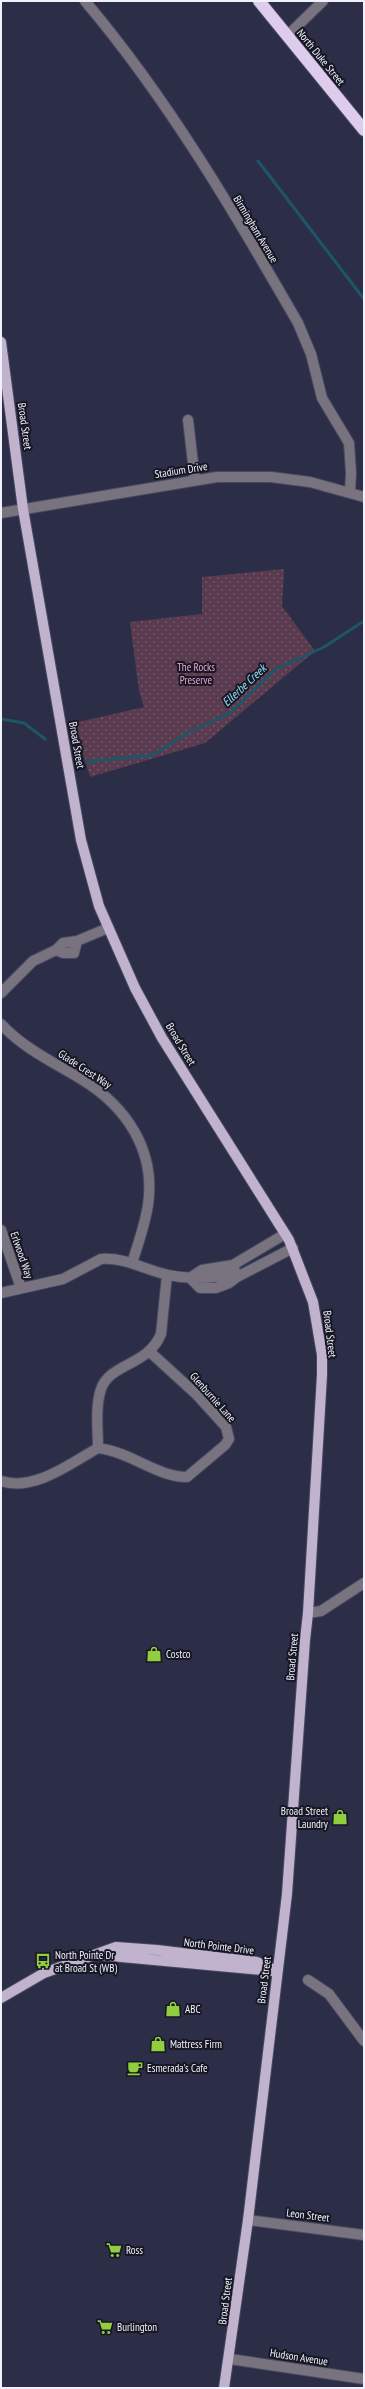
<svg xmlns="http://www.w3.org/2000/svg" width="365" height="2389" font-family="'PT Sans Narrow',sans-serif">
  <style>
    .park { fill: url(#park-dots) }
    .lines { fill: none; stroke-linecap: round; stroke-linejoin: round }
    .stream { stroke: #1d5667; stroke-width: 3 }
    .minor-casing { stroke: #474961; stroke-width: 12 }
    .major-casing { stroke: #474961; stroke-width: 12 }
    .highway-casing { stroke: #474961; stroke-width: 14 }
    .minor { stroke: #79727f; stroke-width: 10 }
    .major { stroke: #c1b2cd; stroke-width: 10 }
    .highway { stroke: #deccec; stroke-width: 12 }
    .labels { text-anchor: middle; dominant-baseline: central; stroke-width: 4; stroke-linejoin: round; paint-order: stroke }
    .street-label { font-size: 11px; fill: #f0f1fc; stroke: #161723 }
    .park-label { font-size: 11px; fill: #f0a3d5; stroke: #161723 }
    .poi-label { font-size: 11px; fill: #f0f1fc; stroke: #161723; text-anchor: start }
    .water-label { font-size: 12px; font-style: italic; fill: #8fe1fb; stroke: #161723 }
  </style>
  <defs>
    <pattern id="park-dots" width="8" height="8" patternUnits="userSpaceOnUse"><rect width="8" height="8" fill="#5a3a4f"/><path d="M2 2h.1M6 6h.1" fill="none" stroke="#725769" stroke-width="1.8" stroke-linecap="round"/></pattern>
  </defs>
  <rect width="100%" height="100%" fill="#2c2e48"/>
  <path class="park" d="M284,569L282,606L315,651L205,743L90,777L74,723L144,707L139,691L130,622L202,614V577Z"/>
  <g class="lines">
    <path class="stream" d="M258,161L364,299
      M1,719L24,723L45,739
      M87,762L153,755L189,732L230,713L276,669L324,647L364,621"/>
    <defs>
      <path id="minor" d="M85,1C168,99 234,212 298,323L311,354L322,398L349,443L351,473L350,492
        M287,36L323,1
        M188,420L195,480
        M1,513L217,477H271L310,482L364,497
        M56,950L63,953H74L77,941
        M1,993L33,961L56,950L63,943L77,941L108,928
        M1,1024C23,1048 53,1062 81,1079C126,1106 156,1150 148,1205C145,1225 138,1244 132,1263
        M1,1230L21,1288
        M190,1278L200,1288H216L229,1283L237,1277L293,1248
        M190,1278L202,1270L233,1265L285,1234
        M1,1293L63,1279L101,1259C125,1257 145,1270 168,1275C187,1279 205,1279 224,1276L233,1265L237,1277
        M98,1448C131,1452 157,1477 187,1477L225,1445L229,1439L226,1427L196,1394L150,1352
        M1,1481C34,1492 71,1463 98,1448C98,1430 95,1407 101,1389C110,1363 148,1366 161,1334L167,1275
        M308,1613L321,1611L364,1583
        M308,1980L329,1994L364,2041
        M248,2220L364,2235
        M230,2359L364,2379"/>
      <path id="major" d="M1,342L23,509L54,686L81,840L99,906L135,988L162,1038L289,1240L313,1302L322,1355V1375L308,1613L305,1640L287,1894L248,2220L224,2388
        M100,1955L273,1971
        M1,1998L44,1973L116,1947L157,1950L257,1962L277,1971"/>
      <path id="highway" d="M259,1L364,130"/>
    </defs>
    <use href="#minor" class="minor-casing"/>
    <use href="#major" class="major-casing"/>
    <use href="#highway" class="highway-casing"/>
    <use href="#minor" class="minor"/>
    <use href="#major" class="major"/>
    <use href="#highway" class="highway"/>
  </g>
  <defs>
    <symbol id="shop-bare" viewBox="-9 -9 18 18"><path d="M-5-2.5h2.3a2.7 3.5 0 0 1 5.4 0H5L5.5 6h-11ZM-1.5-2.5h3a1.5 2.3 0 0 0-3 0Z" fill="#91cd3f" stroke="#161723" stroke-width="2.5" paint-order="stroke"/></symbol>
    <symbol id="bus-bare" viewBox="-9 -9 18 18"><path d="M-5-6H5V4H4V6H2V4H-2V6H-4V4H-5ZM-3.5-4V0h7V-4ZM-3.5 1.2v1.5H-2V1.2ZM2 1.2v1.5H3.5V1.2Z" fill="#91cd3f" stroke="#161723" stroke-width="2.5" paint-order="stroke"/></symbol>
    <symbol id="cafe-bare" viewBox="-9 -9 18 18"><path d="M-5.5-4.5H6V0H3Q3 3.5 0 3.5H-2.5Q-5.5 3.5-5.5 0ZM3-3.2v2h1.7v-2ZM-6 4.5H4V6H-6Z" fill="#91cd3f" stroke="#161723" stroke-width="2.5" paint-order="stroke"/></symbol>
    <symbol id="supermarket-bare" viewBox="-9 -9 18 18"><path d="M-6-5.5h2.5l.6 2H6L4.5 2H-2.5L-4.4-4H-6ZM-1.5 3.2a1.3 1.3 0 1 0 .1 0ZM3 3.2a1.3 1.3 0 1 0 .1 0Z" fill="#91cd3f" stroke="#161723" stroke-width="2.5" paint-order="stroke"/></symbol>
  </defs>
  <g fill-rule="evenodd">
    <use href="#shop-bare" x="143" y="1643" width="22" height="22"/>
    <use href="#shop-bare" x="329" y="1806" width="22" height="22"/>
    <use href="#bus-bare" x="32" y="1950" width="22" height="22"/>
    <use href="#shop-bare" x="162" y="1998" width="22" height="22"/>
    <use href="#shop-bare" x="147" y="2033" width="22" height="22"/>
    <use href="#cafe-bare" x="124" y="2057" width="22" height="22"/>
    <use href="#supermarket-bare" x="103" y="2239" width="22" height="22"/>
    <use href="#supermarket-bare" x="94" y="2316" width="22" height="22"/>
  </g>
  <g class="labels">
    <g class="street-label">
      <text transform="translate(321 57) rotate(51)">North Duke Street</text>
      <text transform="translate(256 229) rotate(59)">Birmingham Avenue</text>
      <text transform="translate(25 426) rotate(82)">Broad Street</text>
      <text transform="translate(181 470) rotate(-9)">Stadium Drive</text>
      <text transform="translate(77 745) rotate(80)">Broad Street</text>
      <text transform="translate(181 1044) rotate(59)">Broad Street</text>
      <text transform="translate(85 1069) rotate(33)">Glade Crest Way</text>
      <text transform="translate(22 1255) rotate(71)">Erlwood Way</text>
      <text transform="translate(330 1334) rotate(83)">Broad Street</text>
      <text transform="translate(213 1397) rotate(48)">Glenburnie Lane</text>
      <text transform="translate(292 1657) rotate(-85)">Broad Street</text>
      <text transform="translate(219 1946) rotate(7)">North Pointe Drive</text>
      <text transform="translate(264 1980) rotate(-83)">Broad Street</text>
      <text transform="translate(308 2215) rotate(7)">Leon Street</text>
      <text transform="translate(225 2301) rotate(-83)">Broad Street</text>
      <text transform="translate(299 2357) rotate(9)">Hudson Avenue</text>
    </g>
    <g class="park-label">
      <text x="196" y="667">The Rocks<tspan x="196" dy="13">Preserve</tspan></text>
    </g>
    <g class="poi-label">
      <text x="166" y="1654">Costco</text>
      <text x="328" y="1811" text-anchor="end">Broad Street<tspan x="328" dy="13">Laundry</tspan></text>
      <text x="55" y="1955">North Pointe Dr<tspan x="55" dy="13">at Broad St (WB)</tspan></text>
      <text x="185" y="2009">ABC</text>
      <text x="170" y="2044">Mattress Firm</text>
      <text x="147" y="2068">Esmerada's Cafe</text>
      <text x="126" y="2250">Ross</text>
      <text x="117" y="2327">Burlington</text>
    </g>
    <g class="water-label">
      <text transform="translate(244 685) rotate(-43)">Ellerbe Creek</text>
    </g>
  </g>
  <rect width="365" height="2389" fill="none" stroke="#f0f1fc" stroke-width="4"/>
</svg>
